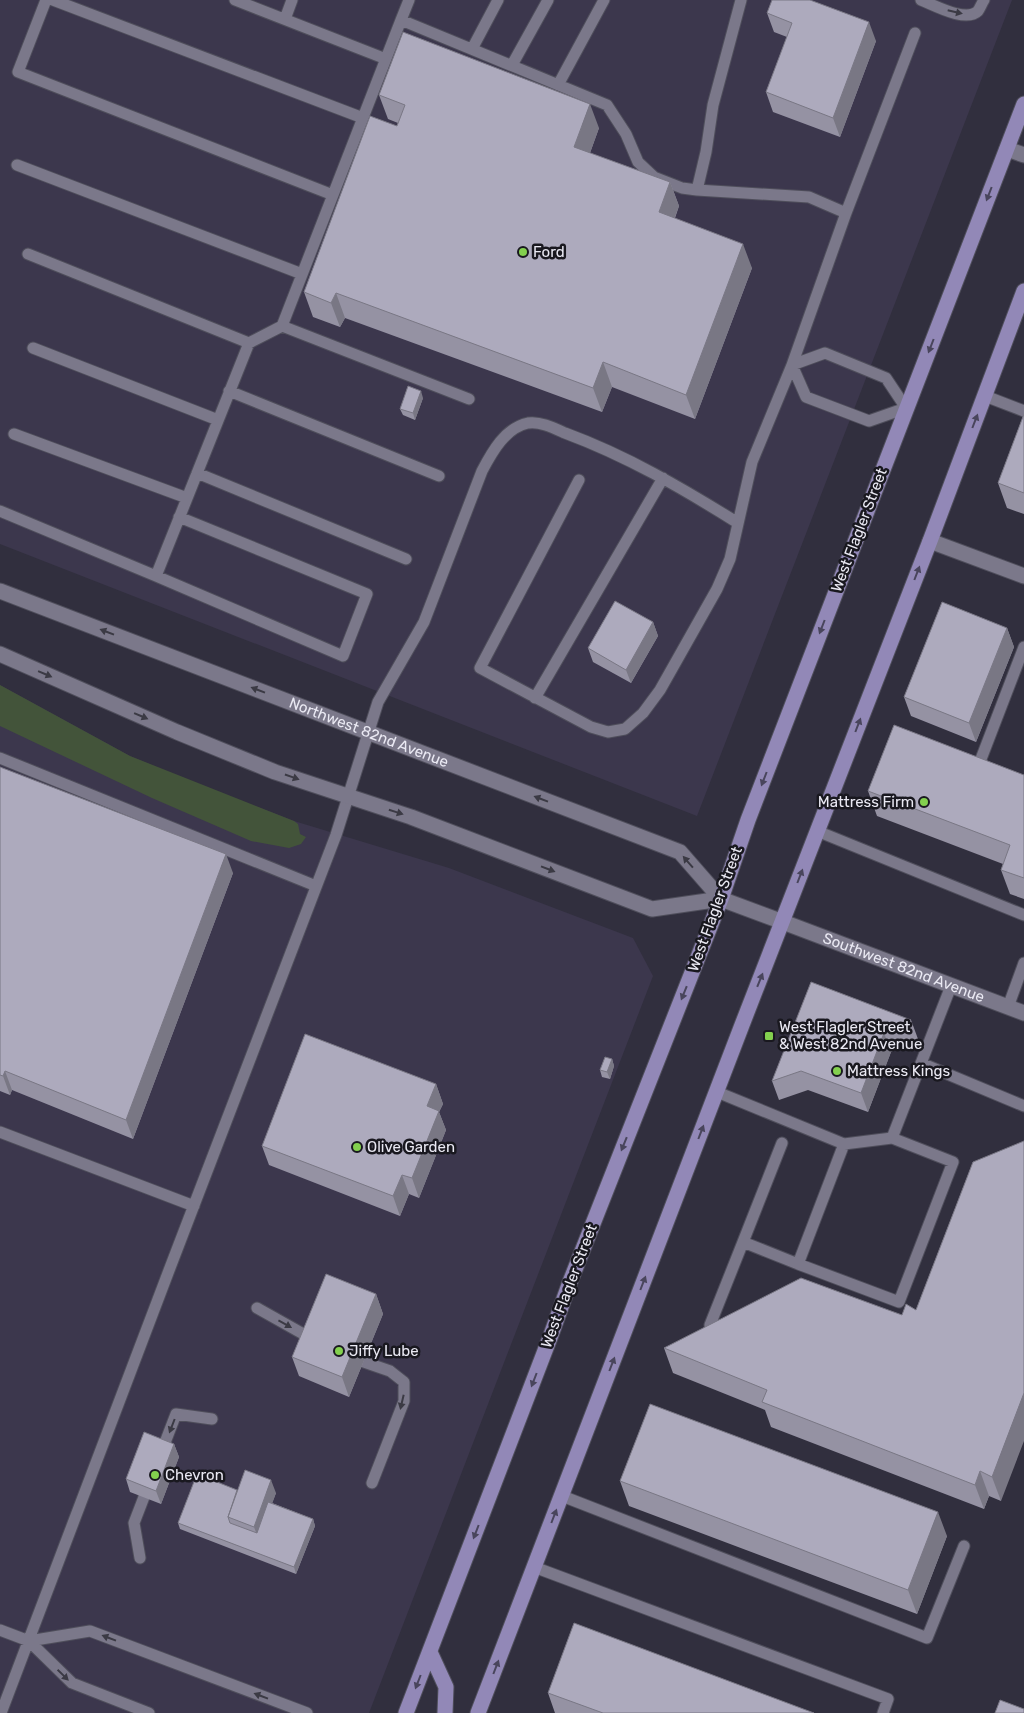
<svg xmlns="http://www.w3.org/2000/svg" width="1024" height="1713" font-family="Rubik,sans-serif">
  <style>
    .built { fill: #3c374d }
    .green { fill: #43543a }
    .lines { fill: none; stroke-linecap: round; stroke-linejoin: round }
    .lane-casing { stroke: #4f4e5b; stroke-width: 13 }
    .street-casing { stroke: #4f4e5b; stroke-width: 17 }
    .secondary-casing { stroke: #4f4e5b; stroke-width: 17 }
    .primary-casing { stroke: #4f4e5b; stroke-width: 17 }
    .lane { stroke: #7b788a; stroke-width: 11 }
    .street { stroke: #7b788a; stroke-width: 15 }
    .secondary { stroke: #7b788a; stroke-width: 15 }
    .primary { stroke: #9288b7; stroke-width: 15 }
    .wall { fill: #9592a3 }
    .shaded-wall { fill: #797784 }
    .building { fill: #adaabd; stroke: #797784 }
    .oneway { fill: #3b3a44 }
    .oneway2 { fill: #49455c }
    .poi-dot { fill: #83d04e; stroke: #19181f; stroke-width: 2 }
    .labels { text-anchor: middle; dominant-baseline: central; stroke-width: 5; stroke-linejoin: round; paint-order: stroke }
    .poi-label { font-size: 15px; fill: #eae9f3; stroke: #19181f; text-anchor: start }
    .street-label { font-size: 15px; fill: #eae9f3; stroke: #19181f }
  </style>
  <rect width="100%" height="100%" fill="#312f3e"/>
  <path class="built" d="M0,0H1012L697,816L0,544Z
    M0,685L130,756L190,781L294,821L449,868L633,938L653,976L369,1713H0Z"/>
  <path class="green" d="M0,685L130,756L294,821L298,824L300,834L306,837L301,844L289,848L251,841L152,798L0,726Z"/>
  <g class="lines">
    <defs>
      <path id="lane" d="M46,0L18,72L333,195
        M53,0L363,118
        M235,0L386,59
        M921,0C934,5 966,23 978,11C980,8 982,3 984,0
        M285,19L292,0
        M401,20L409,0
        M472,49L498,0
        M512,65L548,0
        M558,85L604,0
        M17,165L302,274
        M697,190L706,152L713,105L741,0
        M28,254L249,343
        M33,348L218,420
        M825,353L886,378L906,408L869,421L806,397L792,365Z
        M229,391L439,476
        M985,396L1024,411
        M469,399L282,326L401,20L607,105L626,134L638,162L654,177L682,188L697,190L809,197L846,213
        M14,434L187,498
        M197,473L406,559
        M579,480L480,668L591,727L608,732L625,729L643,713L660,690L717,589L730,559L752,462L792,365L846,213L915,33
        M0,511L156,576
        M179,517L367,594L343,656L156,576C187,498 218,421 249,343L282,326
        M535,698L663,478
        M0,758L316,886
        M981,759L1024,647
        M817,831L1024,915
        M1008,1007L1024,963
        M921,1063L1024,1106
        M0,1132L194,1206
        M844,1144L892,1138
        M743,1242L782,1143
        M798,1264L899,1302L953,1162L892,1138L951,986
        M257,1308L314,1340
        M712,1339L710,1325L743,1242L798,1264L844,1144L717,1092
        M364,1362L390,1371L404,1382V1401L372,1483
        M161,1453L176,1414L212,1419
        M562,1496L927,1638L964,1546
        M140,1558L134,1523L149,1484
        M534,1567L888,1699L883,1713
        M0,1630L29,1641L72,1683L149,1713
        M29,1641L90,1631L307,1713
        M1,1713L168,1273L336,835L378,702L424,622L482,471C492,452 505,428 528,423C540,421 554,428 565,433C627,456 682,488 738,523"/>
      <g id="street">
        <path d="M1007,149L1024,155"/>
        <path d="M930,541L1024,576"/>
        <path id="s1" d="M783,922L1024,1013"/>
      </g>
      <g id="secondary">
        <path id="s2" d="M0,591L680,852L721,899L783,922"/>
        <path d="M0,654L177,732L275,772L411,817L652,909L721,899"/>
      </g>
      <path id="primary" d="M430,1652L446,1687L445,1713
        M406,1713L551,1335L570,1282L721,899L748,820L1024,104
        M478,1713L742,1025L930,541L1024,291"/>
    </defs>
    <use href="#lane" class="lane-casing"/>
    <use href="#street" class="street-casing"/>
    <use href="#secondary" class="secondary-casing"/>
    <use href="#primary" class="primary-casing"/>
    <use href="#lane" class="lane"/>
    <use href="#street" class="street"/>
    <use href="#secondary" class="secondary"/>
    <use href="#primary" class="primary"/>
  </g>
  <path class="wall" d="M767,13L876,41L840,137L773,112L766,92L787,37L774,32Z
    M379,95L599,128L590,153L670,182L679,206L675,218L752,268L695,419L612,387L602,412L345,318L340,327L313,317L304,292L398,123L388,119Z
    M423,398L415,420L403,415L400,409Z
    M1024,414V514L1007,508L998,483Z
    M653,622L658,636L631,683L593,662L588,648Z
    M1007,628L1014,647L976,742L911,716L904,697Z
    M0,767L233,873L133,1139L12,1090L10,1095L0,1091Z
    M1024,775V899L1010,894L1001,870L1003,864L877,816L868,791Z
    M911,1020L918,1039L891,1052L868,1112L808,1090L779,1100L772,1081Z
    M612,1059L614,1066L610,1079L602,1077L600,1070Z
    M436,1084L443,1104L439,1112L446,1130L419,1198L409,1194L400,1216L269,1165L262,1146Z
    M973,1162L1001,1501L989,1496L984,1509L771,1427L765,1410L673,1373L664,1348L902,1315L916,1310Z
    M376,1294L383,1314L349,1397L299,1376L292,1357Z
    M174,1444L179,1457L161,1504L130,1492L126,1479Z
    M620,1481L947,1536L917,1614L629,1506Z
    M237,1490L276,1493L272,1503L313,1519L315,1526L296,1574L180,1529L178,1523Z
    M548,1693L814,1713H555Z"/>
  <path class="shaded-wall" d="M869,22L876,41L840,137L833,118Z
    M590,104L599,128L583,172L574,147Z
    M670,182L679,206L668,236L659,212Z
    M743,244L752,268L695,419L686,395Z
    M336,293L345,318L340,327L331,303Z
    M603,362L612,387L602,412L593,388Z
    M421,391L423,398L415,420L413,413Z
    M653,622L658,636L631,683L626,670Z
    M1007,628L1014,647L976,742L969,723Z
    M226,854L233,873L133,1139L126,1120Z
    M884,1033L891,1052L868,1112L861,1093Z
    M612,1059L614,1066L610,1079L607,1072Z
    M5,1071L12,1090L10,1095L3,1076Z
    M436,1084L443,1104L439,1112L446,1130L419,1198L412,1178L427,1106Z
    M402,1175L409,1194L400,1216L393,1196Z
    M376,1294L383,1314L349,1397L342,1377Z
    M1024,1392V1441L1001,1501L992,1477Z
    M174,1444L179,1457L161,1504L156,1491Z
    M980,1471L989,1496L984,1509L975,1485Z
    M271,1480L276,1493L259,1540L254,1527Z
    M938,1512L947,1536L917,1614L908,1590Z
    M313,1519L315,1526L296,1574L294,1567Z"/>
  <path class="building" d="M772,0H810L869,22L833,118L766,92L792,23L767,13Z
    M403,32L590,104L574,147L670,182L659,212L743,244L686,395L603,362L593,388L336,293L331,303L304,292L370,116L397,126L405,105L379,95Z
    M408,386L421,391L413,413L400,409Z
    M1024,414V493L998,483Z
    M615,601L653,622L626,670L588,648Z
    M942,602L1007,628L969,723L904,697Z
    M894,725L1024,775V878L1001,870L1010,845L868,791Z
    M0,767L226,854L126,1120L5,1071L3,1076L0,1075Z
    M811,982L911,1020L884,1033L861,1093L801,1071L772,1081Z
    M305,1034L436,1084L427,1106L439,1111L412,1178L402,1175L393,1196L262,1146Z
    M605,1057L612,1059L607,1072L600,1070Z
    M1024,1141V1393L992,1477L980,1471L975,1485L762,1402L767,1390L664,1348L801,1278L902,1315L906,1304L916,1310L973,1162Z
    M326,1274L376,1294L342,1377L292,1357Z
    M650,1404L938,1512L908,1590L620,1481Z
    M144,1432L174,1444L156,1491L126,1479Z
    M245,1470L271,1480L254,1527L228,1517Z
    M197,1474L237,1490L228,1517L230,1523L257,1533L268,1502L313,1519L294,1567L178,1523Z
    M574,1623L814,1713H603L548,1693Z
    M1000,1700L1024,1709V1713H995Z"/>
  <defs><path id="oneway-solid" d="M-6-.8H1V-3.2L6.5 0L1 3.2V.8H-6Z" transform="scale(1.25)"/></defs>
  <g class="oneway">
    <use href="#oneway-solid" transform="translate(955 12) rotate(13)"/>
    <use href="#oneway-solid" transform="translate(107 632) rotate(-159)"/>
    <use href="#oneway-solid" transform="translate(45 674) rotate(23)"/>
    <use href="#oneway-solid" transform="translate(258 690) rotate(-159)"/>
    <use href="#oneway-solid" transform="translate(141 716) rotate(23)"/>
    <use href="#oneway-solid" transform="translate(292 777) rotate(19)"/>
    <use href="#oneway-solid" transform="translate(541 799) rotate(-159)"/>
    <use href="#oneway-solid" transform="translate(396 812) rotate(18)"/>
    <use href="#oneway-solid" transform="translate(688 862) rotate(-131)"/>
    <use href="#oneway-solid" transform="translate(548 869) rotate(21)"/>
    <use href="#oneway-solid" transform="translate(285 1324) rotate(29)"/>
    <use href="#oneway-solid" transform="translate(402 1402) rotate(103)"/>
    <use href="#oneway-solid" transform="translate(172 1426) rotate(111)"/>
    <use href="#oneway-solid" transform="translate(109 1638) rotate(-159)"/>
    <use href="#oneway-solid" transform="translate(63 1675) rotate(44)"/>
    <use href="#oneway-solid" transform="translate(261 1696) rotate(-159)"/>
  </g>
  <g class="oneway2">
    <use href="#oneway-solid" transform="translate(989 194) rotate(111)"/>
    <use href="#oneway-solid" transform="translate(931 346) rotate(111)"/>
    <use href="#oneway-solid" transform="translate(975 421) rotate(-69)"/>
    <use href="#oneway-solid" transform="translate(917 573) rotate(-69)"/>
    <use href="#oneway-solid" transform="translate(822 627) rotate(111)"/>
    <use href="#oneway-solid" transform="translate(858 725) rotate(-69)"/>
    <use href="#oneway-solid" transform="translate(764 779) rotate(111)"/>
    <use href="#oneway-solid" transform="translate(800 876) rotate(-69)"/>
    <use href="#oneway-solid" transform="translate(760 980) rotate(-68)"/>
    <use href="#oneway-solid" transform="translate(684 993) rotate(112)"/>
    <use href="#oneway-solid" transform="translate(701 1132) rotate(-69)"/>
    <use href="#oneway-solid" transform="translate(624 1144) rotate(112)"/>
    <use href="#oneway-solid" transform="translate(643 1283) rotate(-69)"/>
    <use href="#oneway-solid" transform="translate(612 1364) rotate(-69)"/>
    <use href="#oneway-solid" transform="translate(534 1380) rotate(111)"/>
    <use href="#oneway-solid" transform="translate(554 1516) rotate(-69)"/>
    <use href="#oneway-solid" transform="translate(476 1532) rotate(111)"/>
    <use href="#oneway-solid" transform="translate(496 1667) rotate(-69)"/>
    <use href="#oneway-solid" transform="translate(418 1682) rotate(111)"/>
  </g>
  <g class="poi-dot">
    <circle cx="523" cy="252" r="5"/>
    <circle cx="924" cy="802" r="5"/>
    <rect x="764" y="1031" width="10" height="10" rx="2.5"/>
    <circle cx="837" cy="1071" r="5"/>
    <circle cx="357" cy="1147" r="5"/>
    <circle cx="339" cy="1351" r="5"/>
    <circle cx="155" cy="1475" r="5"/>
  </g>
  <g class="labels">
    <g class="poi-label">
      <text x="533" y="252">Ford</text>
      <text x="914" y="802" text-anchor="end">Mattress Firm</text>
      <text x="779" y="1027">West Flagler Street<tspan x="779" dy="17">&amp; West 82nd Avenue</tspan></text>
      <text x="847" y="1071">Mattress Kings</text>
      <text x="367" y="1147">Olive Garden</text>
      <text x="349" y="1351">Jiffy Lube</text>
      <text x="165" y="1475">Chevron</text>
    </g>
    <g class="street-label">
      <text transform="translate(859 530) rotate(-69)">West Flagler Street</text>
      <text stroke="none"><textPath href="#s2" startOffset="395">Northwest 82nd Avenue</textPath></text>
      <text transform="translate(715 909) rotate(-70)">West Flagler Street</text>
      <text stroke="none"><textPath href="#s1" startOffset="129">Southwest 82nd Avenue</textPath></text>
      <text transform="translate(569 1286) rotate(-69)">West Flagler Street</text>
    </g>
  </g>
</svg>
